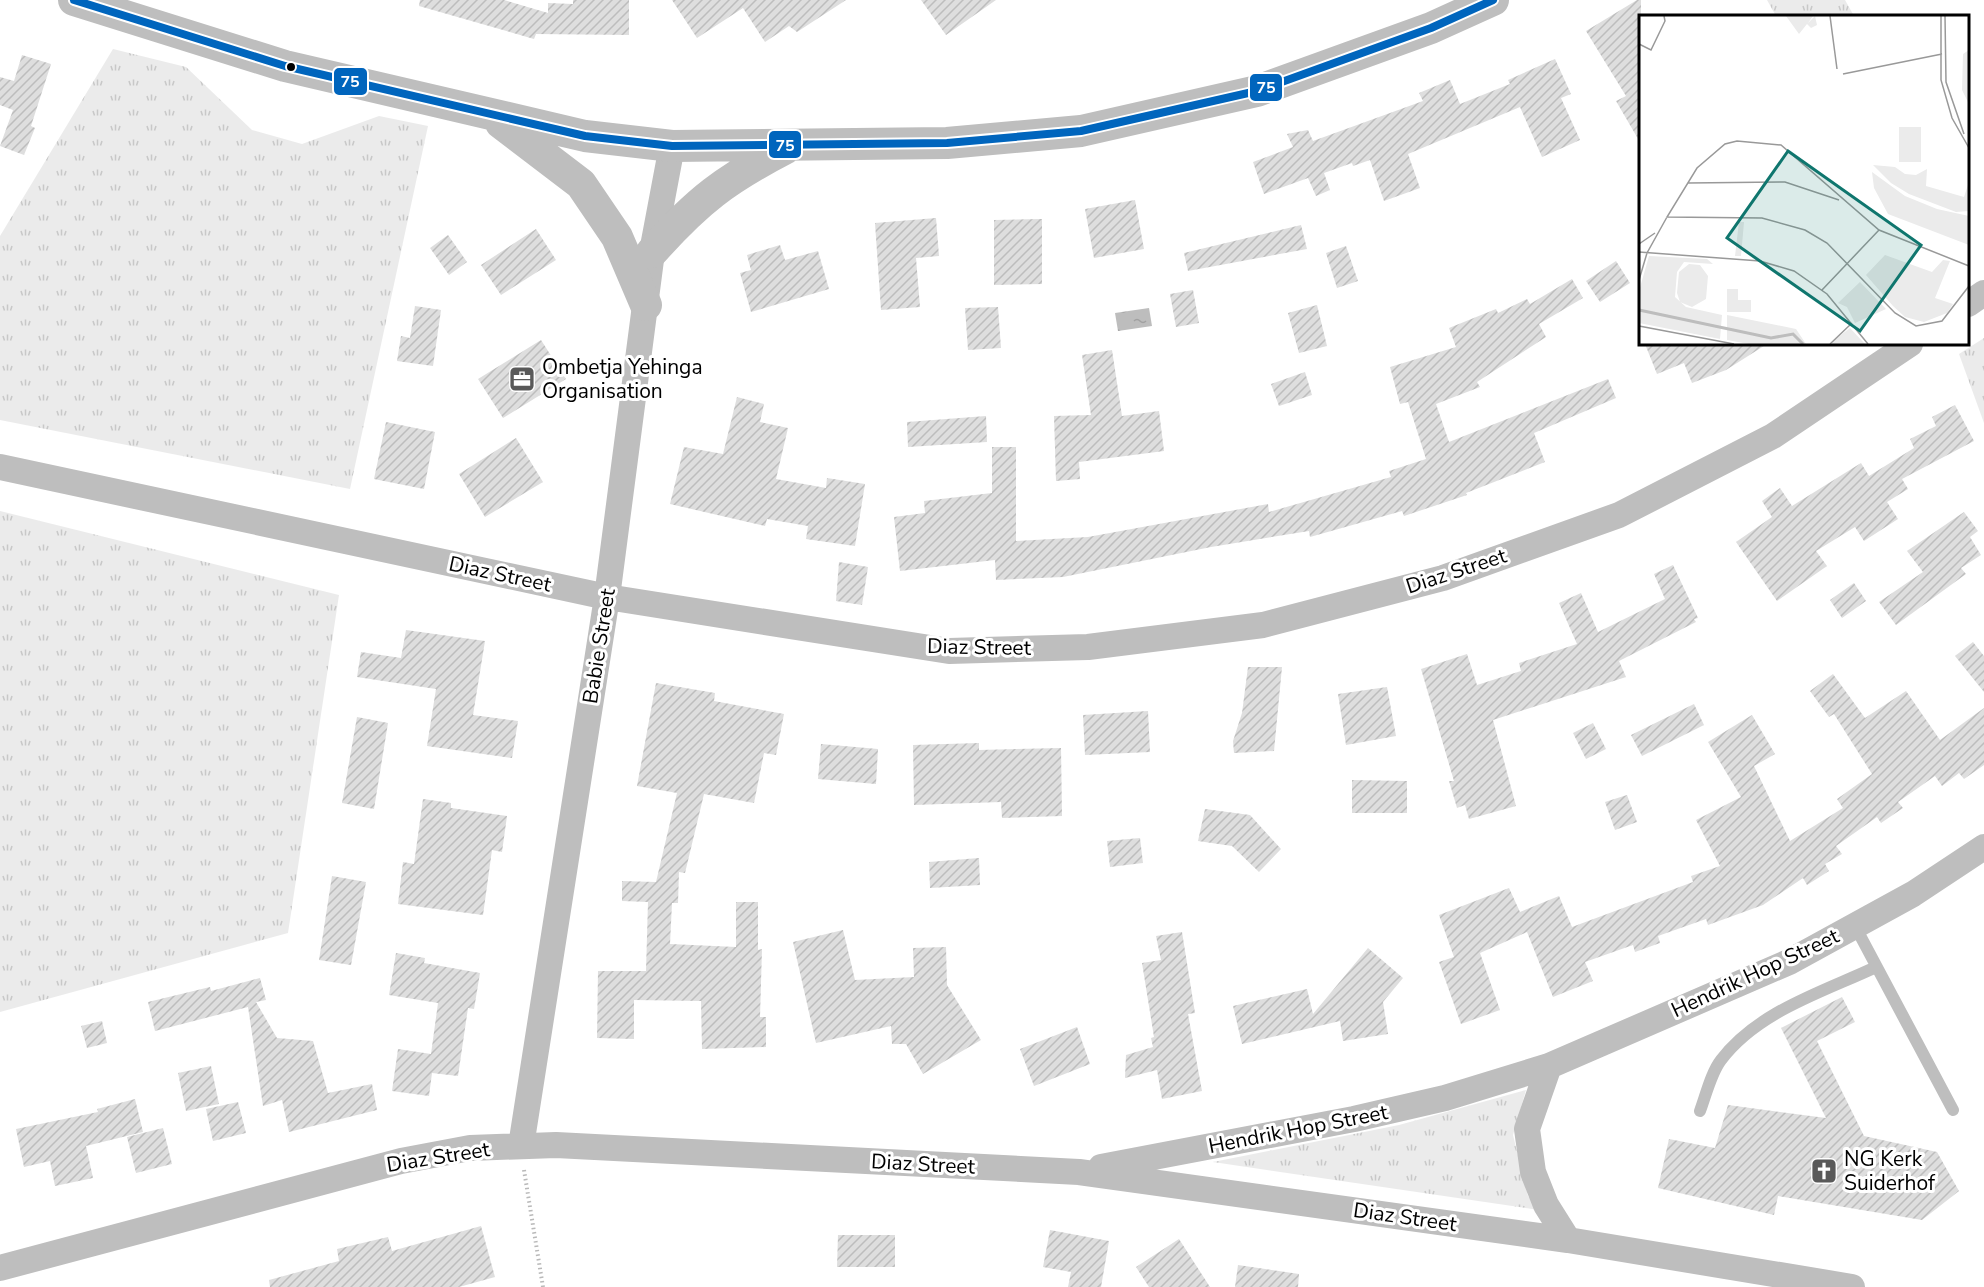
<svg xmlns="http://www.w3.org/2000/svg" width="1984" height="1287" font-family="'Nunito Sans',sans-serif">
  <style>
    .grass { fill: url(#grass-tufts) }
    .water { fill: url(#water-ripples) }
    .building { fill: url(#building-hatch) }
    .lines { fill: none; stroke-linecap: round; stroke-linejoin: round }
    .path { stroke: #b9b9b9; stroke-width: 4; stroke-dasharray: 1.5 3; stroke-linecap: butt }
    .service { stroke: #bebebe; stroke-width: 12 }
    .minor { stroke: #bebebe; stroke-width: 26 }
    .tertiary { stroke: #bebebe; stroke-width: 32 }
    .bus-1-casing { stroke: #fff; stroke-width: 12 }
    .bus-1 { stroke: #0065bd; stroke-width: 8 }
    .bus-dot { fill: #000; stroke: #fff; stroke-width: 2 }
    .labels { text-anchor: middle; dominant-baseline: central; stroke-width: 6; stroke-linejoin: round; paint-order: stroke }
    .poi-label { font-size: 21px; fill: #000; stroke: #fff; text-anchor: start }
    .street-label { font-size: 21px; fill: #000; stroke: #fff }
    .inset-river { fill: none; stroke: #bdbdbd; stroke-width: 3 }
    .inset-road { fill: none; stroke: #999; stroke-width: 1.5 }
    .view { fill: #0f766e; fill-opacity: 0.15; stroke: #0f766e; stroke-width: 3 }
    .inset-edge { fill: none; stroke: #000; stroke-width: 3 }
    .line-badge { stroke: #fff; stroke-width: 2 }
    .badge-label { font-size: 16px; text-anchor: middle; font-weight: bold; fill: #fff }
  </style>
  <defs>
    <pattern id="grass-tufts" width="24" height="20" patternUnits="userSpaceOnUse" patternTransform="scale(1.5)"><rect width="24" height="20" fill="#ebebeb"/><path d="M3 7l-1-3M5 7V3M7 7l1-3M15 17l-1-3M17 17v-4M19 17l1-3" fill="none" stroke="#c8c8c8"/></pattern>
    <pattern id="water-ripples" width="26" height="14" patternUnits="userSpaceOnUse" patternTransform="scale(1.5)"><rect width="26" height="14" fill="#bdbdbd"/><path d="M2 4q2-2 4 0t4 0M15 11q2-2 4 0t4 0" fill="none" stroke="#a1a1a1"/></pattern>
    <pattern id="building-hatch" width="6" height="6" patternUnits="userSpaceOnUse" patternTransform="scale(1.5)"><rect width="6" height="6" fill="#dedede"/><path d="M-1 1l2-2M0 6l6-6M5 7l2-2" fill="none" stroke="#bdbdbd"/></pattern>
  </defs>
  <rect width="100%" height="100%" fill="#fff"/>
  <path class="grass" d="M1767,0H1845L1854,16H1776Z
    M113,49L186,67L252,130L302,144L379,116L428,126L350,489L0,420V236Z
    M1984,338V423L1959,354Z
    M0,511L339,595L288,933L0,1012Z
    M1526,1090L1513,1135L1528,1196L1539,1210L1213,1162L1399,1125Z"/>
  <path class="water" d="M1149,308L1152,326L1118,331L1115,313Z"/>
  <path class="building" d="M420,0H504L548,13V3L573,4V0H629V35L536,34L534,39L419,6Z
    M672,0H846L797,32L789,26L765,42L743,8L697,38Z
    M921,0H996L946,35Z
    M1637,0H1641V144L1616,101L1626,96L1586,31Z
    M22,55L51,64L31,126L35,128L24,155L0,146L13,110L0,105V77L14,81Z
    M1555,59L1571,94L1561,98L1580,140L1542,157L1520,107L1408,154L1420,188L1384,201L1370,160L1353,166L1352,163L1324,173L1330,190L1316,196L1308,178L1264,194L1253,162L1293,147L1287,134L1308,130L1313,141L1423,101L1419,93L1450,80L1460,104L1510,84L1508,80Z
    M1135,200L1144,249L1094,258L1085,209Z
    M936,218L939,256L916,258L920,307L881,310L875,223Z
    M1042,219V284L994,285V220Z
    M1301,225L1307,249L1188,271L1184,253Z
    M536,229L556,260L501,295L481,265Z
    M448,235L467,262L449,275L430,248Z
    M780,245L785,260L818,251L829,289L751,312L740,273L751,270L747,255Z
    M1346,246L1358,281L1337,288L1326,253Z
    M1616,261L1630,283L1600,302L1586,281Z
    M1572,279L1583,298L1539,324L1546,337L1477,382L1480,387L1436,404L1449,442L1608,379L1616,398L1534,433L1545,462L1466,493L1467,495L1404,516L1402,511L1310,537L1309,531L1211,547L1063,577L996,580L995,560L900,571L894,517L925,513L924,501L992,493V447H1016V541L1088,537L1268,504L1269,512L1391,477L1389,471L1426,459L1408,402L1400,404L1390,367L1456,347L1449,328L1496,309L1498,313L1527,299L1530,304Z
    M1193,290L1199,323L1176,327L1170,294Z
    M1317,305L1327,346L1299,353L1288,313Z
    M415,306L441,310L433,366L397,361L401,336L410,338Z
    M998,307L1001,348L968,350L965,308Z
    M541,340L566,379L503,418L478,379Z
    M1645,344H1767L1726,370L1692,383L1684,363L1657,374Z
    M1112,350L1122,416L1159,411L1164,451L1079,462L1080,479L1056,481L1054,416L1091,415L1082,355Z
    M1305,372L1312,395L1279,406L1271,384Z
    M737,397L764,404L760,422L788,428L776,479L826,488L827,478L865,484L855,546L806,539L808,526L767,519L765,526L670,504L684,447L723,454Z
    M1955,405L1974,441L1902,479L1908,489L1887,502L1898,519L1864,541L1855,527L1816,551L1827,566L1777,601L1736,542L1772,517L1762,501L1780,488L1792,506L1861,463L1869,476L1914,448L1910,439L1936,426L1932,417Z
    M986,416L987,442L908,447L907,422Z
    M386,422L435,432L424,489L374,479Z
    M516,438L543,482L485,517L459,474Z
    M1964,512L1978,531L1970,537L1981,555L1961,568L1966,574L1896,625L1879,602L1923,572L1907,551Z
    M839,562L868,567L862,605L836,601Z
    M1673,565L1698,618L1694,619L1696,622L1619,661L1626,677L1493,720L1516,806L1469,819L1465,805L1457,808L1449,781H1454L1421,669L1467,654L1477,685L1521,671L1519,663L1577,644L1559,603L1581,593L1598,632L1665,599L1654,574Z
    M1854,583L1866,601L1842,618L1830,600Z
    M406,630L485,641L473,715L518,721L512,758L427,746L436,689L357,677L361,652L401,658Z
    M1973,642L1984,656V692L1955,656Z
    M1248,667H1282L1274,751L1234,753L1233,741L1242,713Z
    M1833,674L1865,718L1906,691L1940,740L1984,708V765L1964,779L1959,773L1942,786L1935,776L1898,802L1903,808L1881,823L1877,817L1836,846L1842,854L1825,864L1829,871L1807,885L1803,878L1763,905L1708,925L1706,919L1658,936L1660,943L1635,952L1633,945L1585,962L1593,981L1553,997L1527,932L1480,953L1500,1010L1461,1024L1439,962L1454,957L1439,915L1509,888L1520,912L1559,896L1572,927L1693,882L1691,876L1720,866L1696,820L1741,797L1708,742L1752,715L1775,754L1754,766L1790,841L1843,808L1837,799L1872,774L1834,714L1829,717L1810,691Z
    M656,683L715,693L714,701L784,714L776,755L764,753L754,803L704,794L685,873L679,872L678,903H672L670,944L736,947V902H758V950L762,949L760,1017H766V1047L702,1049L701,1001L634,1000V1039L597,1038L598,971H646L648,902L622,901V881L656,882L677,793L637,786Z
    M1387,687L1396,736L1346,745L1338,694Z
    M1694,704L1704,725L1642,756L1631,735Z
    M1148,711L1150,752L1085,755L1083,715Z
    M357,717L388,723L374,809L342,803Z
    M1593,723L1606,749L1586,759L1573,733Z
    M979,743V750L1061,748L1062,816L1002,818L1001,802L914,805L913,745Z
    M821,744L878,749L876,784L818,779Z
    M1352,780L1407,781V813H1352Z
    M1627,795L1637,822L1615,830L1605,802Z
    M423,799L451,803V808L507,816L502,852L492,850L483,915L398,904L403,862L414,864Z
    M1205,809L1250,815L1281,849L1259,872L1232,846L1198,841Z
    M1140,838L1143,863L1110,867L1107,841Z
    M979,858L980,885L930,888L929,862Z
    M332,876L366,882L351,965L319,960Z
    M843,930L855,980L914,977L913,948L946,947L947,985L981,1040L923,1074L906,1044H892L891,1026L816,1043L793,942Z
    M1182,932L1195,1013L1188,1014L1202,1091L1162,1099L1157,1070L1125,1078L1126,1055L1153,1047L1151,1038L1154,1037L1142,963L1161,960L1156,936Z
    M1368,948L1403,978L1383,1002L1388,1034L1343,1041L1340,1021L1242,1044L1233,1006L1307,989L1313,1014Z
    M396,953L425,958L424,963L480,973L474,1009L468,1008L458,1076L432,1073L429,1096L392,1091L398,1049L431,1054L438,1003L389,995Z
    M260,978L266,1000L256,1002L277,1038L313,1041L328,1093L372,1084L377,1110L289,1132L282,1100L263,1106L248,1007L155,1031L148,1002L210,987L211,991Z
    M1842,997L1855,1022L1817,1041L1864,1136L1937,1152L1959,1191L1922,1220L1778,1196L1774,1215L1658,1188L1669,1139L1715,1148L1728,1105L1826,1118L1781,1028Z
    M102,1021L107,1043L87,1048L81,1026Z
    M1077,1027L1090,1064L1034,1086L1020,1049Z
    M211,1066L219,1104L186,1111L178,1073Z
    M135,1099L143,1132L86,1146L93,1178L55,1186L50,1161L24,1167L16,1129L98,1112L97,1109Z
    M238,1102L246,1133L213,1141L206,1109Z
    M163,1128L172,1164L136,1173L127,1137Z
    M481,1226L495,1277L459,1287H270L269,1280L339,1261L337,1249L388,1237L392,1251Z
    M1050,1230L1109,1241L1101,1287H1068L1071,1272L1043,1267Z
    M838,1235H895V1267H837Z
    M1179,1239L1210,1287H1149L1136,1267Z
    M1238,1265L1299,1274L1298,1287H1235Z"/>
  <g class="lines">
    <path class="path" d="M524,1170L543,1287"/>
    <path class="service" d="M1855,926L1953,1110
      M1700,1111C1706,1095 1711,1073 1721,1060C1758,1011 1823,992 1876,967"/>
    <path class="minor" d="M1968,304L1984,293
      M0,467L607,597L949,651L1088,647L1263,625L1443,578L1619,515L1773,436L1910,344
      M1549,1066L1527,1129L1533,1172L1546,1205L1568,1240
      M521,1146L607,597L652,252L672,146
      M1101,1167L1354,1119L1445,1098L1549,1066L1789,962L1913,894L1984,847
      M0,1268L401,1161L470,1148L556,1145L1079,1172L1568,1240L1852,1287"/>
    <path class="tertiary" d="M74,0L285,66L585,136L672,146L947,143L1081,131L1257,91L1431,28L1493,0
      M501,123L581,184L617,237L646,305
      M652,252C697,201 726,179 786,148"/>
    <defs>
      <path id="bus-1" d="M74,0L285,66L585,136L672,146L947,143L1081,131L1257,91L1431,28L1493,0"/>
    </defs>
    <use href="#bus-1" class="bus-1-casing"/>
    <use href="#bus-1" class="bus-1"/>
  </g>
  <defs>
    <symbol id="office-square" viewBox="-11 -11 22 22"><rect x="-9" y="-9" width="18" height="18" rx="4" fill="#595959" stroke="#fff"/><path d="M-6-3h4V-5.5h4V-3h4V5H-6ZM-1-4.5V-3h2v-1.5ZM-6 0V1H6V0Z" fill="#fff"/></symbol>
    <symbol id="church-square" viewBox="-11 -11 22 22"><rect x="-9" y="-9" width="18" height="18" rx="4" fill="#595959" stroke="#fff"/><path d="M-1.2-6h2.4v3.5h3.3v2.4h-3.3V6h-2.4V-.1h-3.3v-2.4h3.3Z" fill="#fff"/></symbol>
  </defs>
  <g fill-rule="evenodd">
    <use href="#office-square" x="507" y="364" width="30" height="30"/>
    <use href="#church-square" x="1809" y="1156" width="30" height="30"/>
  </g>
  <circle class="bus-dot" cx="291" cy="67" r="5"/>
  <g class="labels">
    <g class="poi-label">
      <text x="542" y="367">Ombetja Yehinga<tspan x="542" dy="24">Organisation</tspan></text>
      <text x="1844" y="1159">NG Kerk<tspan x="1844" dy="24">Suiderhof</tspan></text>
    </g>
    <g class="street-label">
      <text transform="translate(1456 571) rotate(-18)">Diaz Street</text>
      <text transform="translate(500 574) rotate(12)">Diaz Street</text>
      <text transform="translate(599 646) rotate(-81)">Babie Street</text>
      <text transform="translate(979 647) rotate(1)">Diaz Street</text>
      <text transform="translate(1755 973) rotate(-25)">Hendrik Hop Street</text>
      <text transform="translate(1298 1129) rotate(-11)">Hendrik Hop Street</text>
      <text transform="translate(438 1157) rotate(-9)">Diaz Street</text>
      <text transform="translate(923 1164) rotate(3)">Diaz Street</text>
      <text transform="translate(1405 1217) rotate(8)">Diaz Street</text>
    </g>
  </g>
  <g transform="translate(1639 15)">
    <rect width="330" height="330" fill="#fff"/>
    <path d="M147,1H174L169,8L176,1L178,10L172,13L168,9L160,19ZM330,35V89L323,75L324,39ZM234,150L256,152L266,159L277,160L288,154L287,171L325,182L330,167V196L317,197L270,179L252,168ZM233,157L266,181L298,194L330,201V230L249,199L235,173ZM100,207H105L102,241H96ZM246,240L293,257L304,245L311,246L296,283L314,289L308,298L285,307L266,302L254,291L227,260ZM10,241L68,244L74,249L45,247L38,257L36,282L47,292L83,300L81,324L0,308V276ZM221,267L247,294L216,308L208,292L199,288ZM88,300L157,314L167,329H110L88,325ZM211,313L226,329H193L194,326Z" fill="#ebebeb"/>
    <path d="M260,112H282V147H260ZM50,249L61,250L69,261L67,284L53,292L41,287L38,278L40,257ZM88,274H99V285H112V297H88Z" fill="#ebebeb"/>
    <path class="inset-river" d="M0,295L132,323L154,319L164,329"/>
    <path class="inset-road" d="M191,1L198,54M302,1V65L313,103L330,133M306,1L307,67L325,119M0,29L12,35L26,6L25,1M204,59L303,39M49,168L146,167L200,185M0,229L16,218M0,237L67,242M67,242L121,246L155,256L188,279L229,329M330,251L240,215L142,130L98,126L86,129L58,153L28,202L123,203L166,215L188,228L256,298L277,311L303,306L330,271M0,265L8,238L28,202M183,275L240,215M0,311L95,329M191,329L213,308"/>
    <path class="view" d="M149,136L282,230L221,316L88,223Z"/>
    <rect width="330" height="330" class="inset-edge"/>
  </g>
  <g class="line-badge">
    <rect x="333" y="67" width="35" height="29" rx="6" fill="#0065bd"/>
    <rect x="1249" y="73" width="34" height="29" rx="6" fill="#0065bd"/>
    <rect x="768" y="130" width="34" height="29" rx="6" fill="#0065bd"/>
  </g>
  <g class="badge-label">
    <text x="350" y="87">75</text>
    <text x="1266" y="93">75</text>
    <text x="785" y="151">75</text>
  </g>
</svg>
